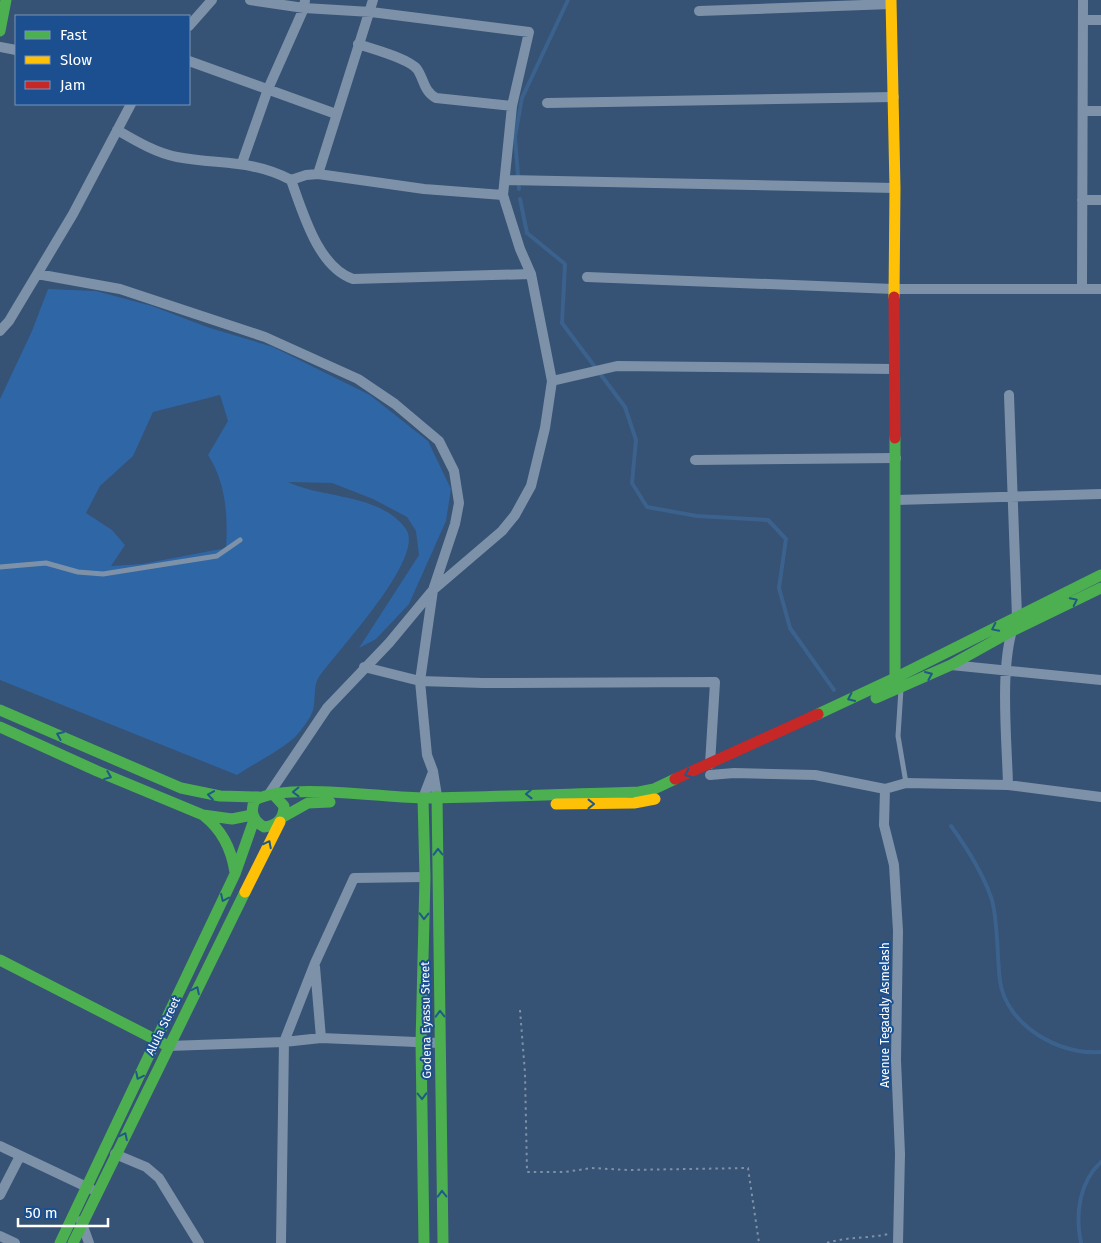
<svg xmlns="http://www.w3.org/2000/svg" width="1101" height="1243" font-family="'Fira Sans',sans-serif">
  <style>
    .green { fill: #2f66a5; fill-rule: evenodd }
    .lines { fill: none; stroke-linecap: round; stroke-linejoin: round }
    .stream { stroke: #3b618d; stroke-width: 4 }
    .path { stroke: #7d92a8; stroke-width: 2; stroke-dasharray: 2.5 4; stroke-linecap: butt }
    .lane { stroke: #7d92a8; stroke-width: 5 }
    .street { stroke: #7d92a8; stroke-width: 10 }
    .fast { stroke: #4caf50; stroke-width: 11 }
    .slow { stroke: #ffc107; stroke-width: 11 }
    .jam { stroke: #c62828; stroke-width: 11 }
    .oneway { stroke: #205989 }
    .labels { text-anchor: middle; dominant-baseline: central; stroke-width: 4; stroke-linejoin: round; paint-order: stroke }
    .street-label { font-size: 12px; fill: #fff; stroke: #1b4f8f }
  </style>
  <rect width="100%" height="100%" fill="#365274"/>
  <path class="green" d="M48,289L96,291L152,306L207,327L273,347L370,395L428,441L451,489L446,521L409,604L376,639L359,648L419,555L416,531L407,517L373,499L332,483L288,482C323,499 380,493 406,529C426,558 336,652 319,677C313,685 316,700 313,710C311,718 300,732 294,738C278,752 255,763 237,775L0,680V399L32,331ZM220,395L228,421L208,455C226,483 228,515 226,548L142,564L111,566L125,545L112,530L86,513L100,486L133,456L153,412Z"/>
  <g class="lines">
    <path class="stream" d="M519,189L515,137L522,98L568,0
      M520,199L527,233L565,264L562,323L625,407L636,440L632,483L647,507L697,516L768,520L786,539L779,588L790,628L834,690
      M951,826C967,848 982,872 991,897C998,915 997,959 1000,981C1006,1025 1060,1056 1101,1052
      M1081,1243C1075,1215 1079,1182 1101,1162"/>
    <path class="path" d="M520,1010L525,1073L527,1172H565L592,1168L627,1170L748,1168L759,1243
      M827,1243C849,1236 867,1239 888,1234"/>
    <path class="lane" d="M0,567L46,563L78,572L103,574L217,556L240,540
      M901,689L898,736L906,783"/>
    <path class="street" d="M250,0L304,8L371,12L529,32L512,106L503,195L520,249L531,274L552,381L545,428L531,486L515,515L502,531L433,590L389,643L327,708L269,794
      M699,11L891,4
      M1083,20H1101
      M189,26L212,0
      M358,44C372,49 408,58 417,69C424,79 424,92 436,98L512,106
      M0,47L16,50
      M189,61L336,114
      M547,103L894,97
      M1083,111H1101
      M117,130C136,141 156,153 177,157C219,165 251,159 291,180C303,213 318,267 353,279L531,274
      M242,163L268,89L304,8L305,0
      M318,174L373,0
      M291,180L306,175L318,174L424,189L503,195
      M506,180L895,188
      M1082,200H1101
      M37,274L120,289L265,337L358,379L395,404L439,441L454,471L459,503L455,524L433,590L420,681L427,755L433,771L437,796
      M587,277L893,289H1101
      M1082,289L1083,0
      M0,331L9,321L73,214L131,104
      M552,381L617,366L893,369
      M695,460L896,458
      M896,500L1101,494
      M951,665L1101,680
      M364,667L420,681L483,683L715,682L710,764
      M710,775L734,773L815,775L885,789L906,783L1008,785L1101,797
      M1008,785C1007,739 998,657 1017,617L1009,395
      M885,789L884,825L894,865L898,931L896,1060L900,1154L898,1243
      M423,798L433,772
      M315,967L321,1038
      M168,1046L284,1042L321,1038L440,1043
      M0,1146L91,1189
      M115,1154L146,1167L159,1178L199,1243
      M0,1195L20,1156
      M81,1221L89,1243
      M0,1236L15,1243
      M281,1243L284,1042L315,963L354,878L425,877"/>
    <path class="fast" d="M0,31L6,0
      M895,438V678L900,684
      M876,698L951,665L1010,632L1101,588
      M0,710L181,788L220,796L259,797
      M818,714L895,678L1101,575
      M0,727L97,771L203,815L232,819L252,815
      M274,795L284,806C284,819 277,826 264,827C253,821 249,812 255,800C287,782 385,798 425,798C496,797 568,794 639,792L654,789L675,779
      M437,796L443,1243
      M423,798L425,877L421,1043L424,1243
      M203,815C222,830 231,848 235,872
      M283,817L308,803L330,802
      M0,960L164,1044
      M60,1243L235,874L254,820
      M73,1243L245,892"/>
    <path class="slow" d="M891,0L895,188L894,297
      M556,804L634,803L655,799
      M245,892L280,822"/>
    <path class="jam" d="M894,297L895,438
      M675,779L818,714"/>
  </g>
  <defs><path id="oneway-chevron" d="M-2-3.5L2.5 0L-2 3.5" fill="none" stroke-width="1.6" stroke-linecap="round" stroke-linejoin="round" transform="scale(1.25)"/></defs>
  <g class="oneway">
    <use href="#oneway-chevron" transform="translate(1074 601) rotate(-26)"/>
    <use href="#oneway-chevron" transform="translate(995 628) rotate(154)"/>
    <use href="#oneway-chevron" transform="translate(929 675) rotate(-23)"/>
    <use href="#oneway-chevron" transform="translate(851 698) rotate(155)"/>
    <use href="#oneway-chevron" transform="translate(60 735) rotate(-157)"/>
    <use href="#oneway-chevron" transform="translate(688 774) rotate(155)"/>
    <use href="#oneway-chevron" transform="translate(108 776) rotate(22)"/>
    <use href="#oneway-chevron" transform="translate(296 792) rotate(179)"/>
    <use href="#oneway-chevron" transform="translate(529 794) rotate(179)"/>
    <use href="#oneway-chevron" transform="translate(211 795) rotate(-172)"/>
    <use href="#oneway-chevron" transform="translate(591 804)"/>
    <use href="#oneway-chevron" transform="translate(268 844) rotate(-63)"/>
    <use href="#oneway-chevron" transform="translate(438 852) rotate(-91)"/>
    <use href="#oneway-chevron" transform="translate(224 898) rotate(115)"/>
    <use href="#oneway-chevron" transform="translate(424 916) rotate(91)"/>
    <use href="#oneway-chevron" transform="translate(196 990) rotate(-64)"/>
    <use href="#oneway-chevron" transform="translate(440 1014) rotate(-91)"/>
    <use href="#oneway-chevron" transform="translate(139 1076) rotate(116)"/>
    <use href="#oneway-chevron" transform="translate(422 1096) rotate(89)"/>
    <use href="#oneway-chevron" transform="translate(124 1136) rotate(-64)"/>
    <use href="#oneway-chevron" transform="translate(442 1194) rotate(-91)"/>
  </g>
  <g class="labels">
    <g class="street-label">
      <text transform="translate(885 1015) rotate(-90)">Avenue Tegadaly Asmelash</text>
      <text transform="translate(426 1020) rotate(-91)">Godena Eyassu Street</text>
      <text transform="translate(163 1026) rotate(-64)">Alula Street</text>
    </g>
  </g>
  <rect x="15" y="15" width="175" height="90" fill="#1b4f8f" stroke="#7695bc"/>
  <rect x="25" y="31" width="25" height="8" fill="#4caf50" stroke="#7695bc"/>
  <text x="60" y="40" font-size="15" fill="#ffffff">Fast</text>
  <rect x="25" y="56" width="25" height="8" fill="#ffc107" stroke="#7695bc"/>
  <text x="60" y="65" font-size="15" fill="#ffffff">Slow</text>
  <rect x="25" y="81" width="25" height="8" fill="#c62828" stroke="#7695bc"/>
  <text x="60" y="90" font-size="15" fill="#ffffff">Jam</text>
  <path d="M18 1218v8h90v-8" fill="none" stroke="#ffffff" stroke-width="2.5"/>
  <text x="25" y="1218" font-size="15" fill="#ffffff" stroke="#1b4f8f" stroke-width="4" paint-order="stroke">50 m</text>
</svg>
